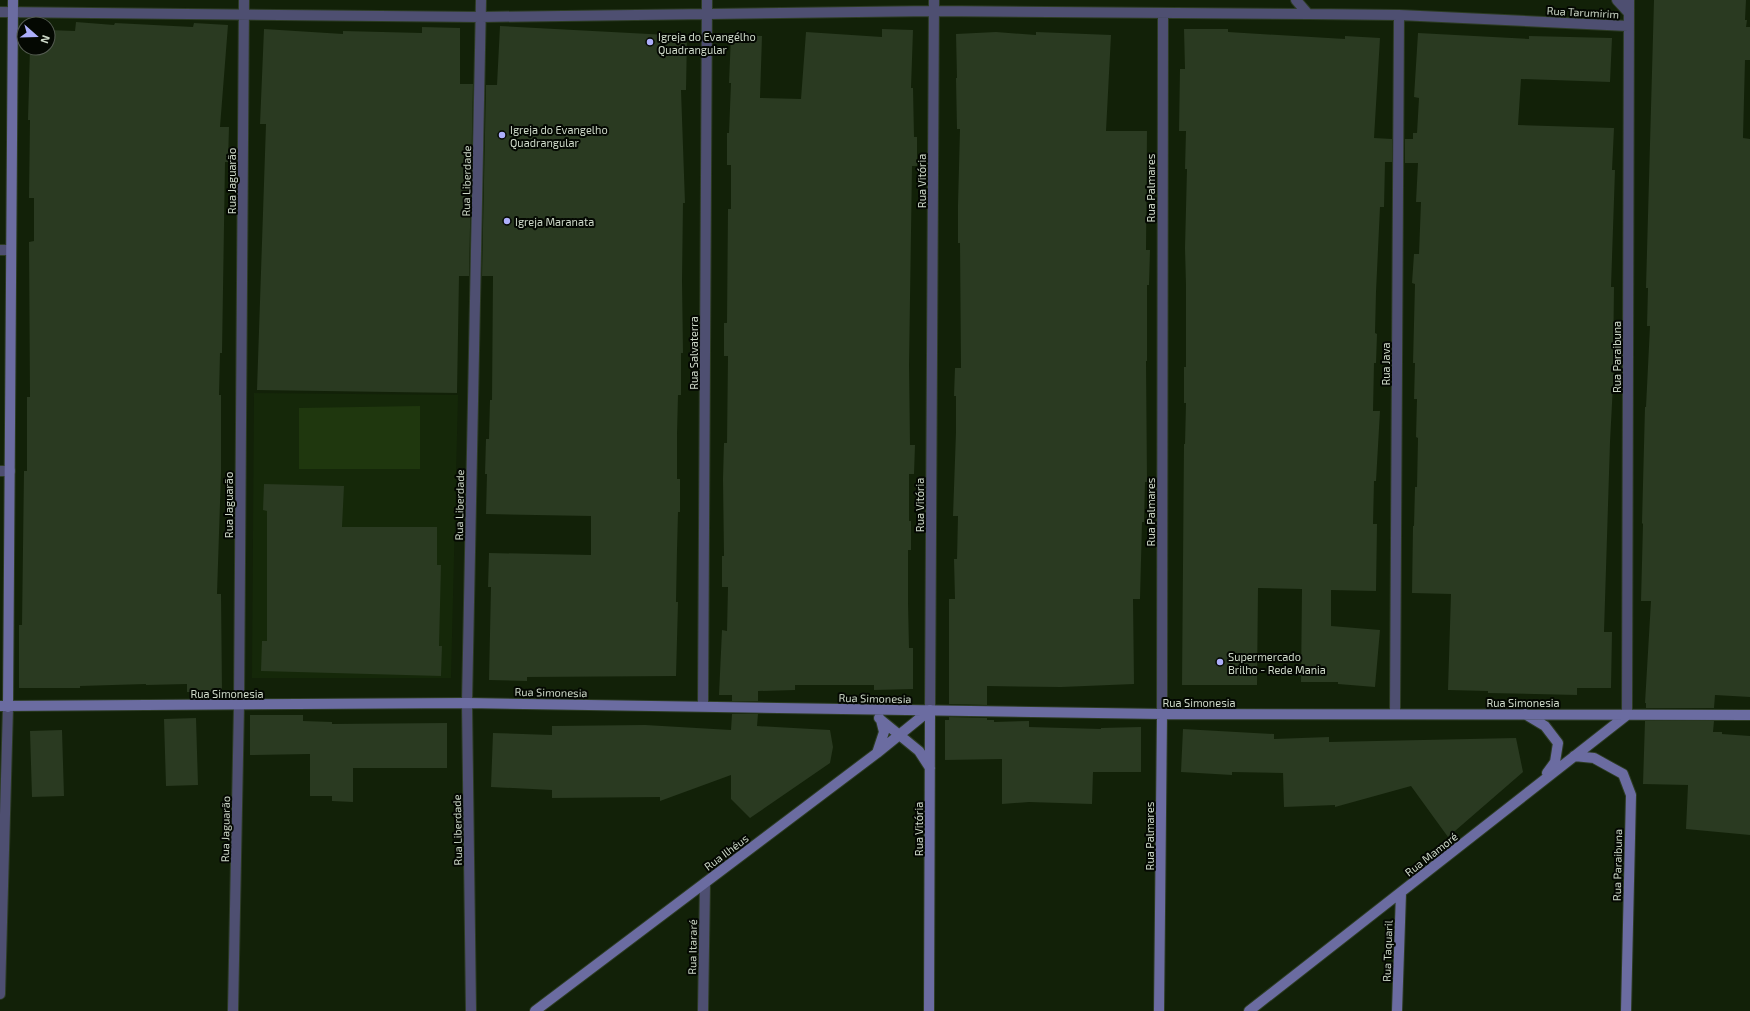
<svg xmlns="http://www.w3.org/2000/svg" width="1750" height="1011" font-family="'Exo 2',sans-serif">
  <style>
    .built { fill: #152809 }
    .green { fill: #1f370e }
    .building { fill: #2a3a21 }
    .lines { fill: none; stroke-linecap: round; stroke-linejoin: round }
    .street-casing { stroke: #2c3b23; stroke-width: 12 }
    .secondary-casing { stroke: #2c3b23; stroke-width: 12 }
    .street { stroke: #4e4f71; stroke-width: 10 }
    .secondary { stroke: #6b6ca1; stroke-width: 10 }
    .poi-dot { fill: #adaffb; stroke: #040802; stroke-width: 1.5 }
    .labels { text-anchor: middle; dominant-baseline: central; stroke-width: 4; stroke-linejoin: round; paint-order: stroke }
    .street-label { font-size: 11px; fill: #cdd8c8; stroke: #040802 }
    .poi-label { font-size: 11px; fill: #cdd8c8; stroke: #040802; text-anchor: start }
  </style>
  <rect width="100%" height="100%" fill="#122108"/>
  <path class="built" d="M254,393L458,395L451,678H252Z"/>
  <path class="green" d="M420,406V469H299V408Z"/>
  <path class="building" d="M1654,0H1746L1745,20H1747L1746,27H1750V60H1745L1743,137V138L1750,139V697L1715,695L1714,708H1646V703H1645L1651,601H1641L1643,524L1642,523L1645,407H1646L1650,326H1647L1648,288H1646Z
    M76,22L114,25L115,23L193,27L194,23L228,25L220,127H229L228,162H225L222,353H220L219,395H221V473L217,594H221L222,692H187V684L146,685V684L80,686V688H19V625H22L24,471H27V397H30L29,242L34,241V198H29L30,120H28L30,48H48V30L75,31Z
    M500,26L687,36L686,90H681L685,203H683L682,281L683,353H681V395H678L677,434V479H680V512H678L677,550L676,602H678L676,676L527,677V681L489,680L491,587H488L489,553L591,555V516L486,514L487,474H485L486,439H489L490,400H492L493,276H482L486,85H497Z
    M422,27L460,28V84H473L469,276H459L457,393L257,390L266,124H260L264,29L343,34V31L422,33Z
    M882,29L913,30L911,88H913L914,137H917V166H912L909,365L910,445H915L914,474H909V521H911V550H908V603L909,648H913V689L874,690V685H795V690L758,691V701H732V695H719L722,630L727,631L728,587H722V556H724L723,479L724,443H727L728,356H724V323H727L728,209H731V165H727V133H729L731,83H729L731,35L762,36L760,98L801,99L806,32L882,37Z
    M1184,29H1228V32L1345,39V36L1380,38L1374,138L1392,139V162H1385L1384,207H1380L1376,292L1375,333L1377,334L1376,363H1374L1373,411H1380L1376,481H1374L1373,524H1377L1376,591L1331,590V626L1380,630L1375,687L1338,684V682H1301L1302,589L1258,588L1257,685H1182L1184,444H1185L1186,403H1184V367H1186V285L1185,248L1187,169H1185L1186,131H1179L1180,69H1185Z
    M996,32L1036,35V32L1111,35L1106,131H1147L1146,250H1150L1149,285H1147V361H1146L1147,482H1145L1144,522H1142L1140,599H1133L1134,684L1061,687L987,686V705L949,704V599H955L954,559H957L958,516H953L956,432V396H954L955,368H961L960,243H958V205L960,129H957L956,78H957L956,34Z
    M1418,33L1529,39V36L1612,38L1610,82L1521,79L1518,125L1614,128L1612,170H1615L1611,287H1614L1613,365H1614L1610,442L1604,632H1612L1611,688H1577V695L1488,693V691L1448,690L1451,594L1412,593L1413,526H1414L1415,487H1417L1418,438L1416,437L1417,399H1414L1415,363H1413L1415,284L1412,283L1414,254H1419L1421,202H1416L1418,163H1405V139H1413V133H1417L1419,98L1414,97Z
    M264,484L344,486L342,527H437V565H441L439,646H442L441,676L261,671L262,641H267V511L263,510Z
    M732,714H758L757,726L830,730L833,747L830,763L750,818L731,799V775L660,801V797L552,798V790L491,787L493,733L552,735V726L645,725L731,730Z
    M250,715H303V721L332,722V724L447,723V768H353V802L332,801V796H310V754L250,755Z
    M949,717L987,718V720H994V722L1029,721V727L1101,729V728L1141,727V772H1093L1092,804L1029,802L1002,804V759L945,760V720H949Z
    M196,718L198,785L166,786L164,719Z
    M1645,721H1714L1713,732H1722V734L1750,736V835L1686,829L1688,785L1643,784Z
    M1183,729L1274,734V739L1329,737V742L1516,738L1523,772L1448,837L1411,786L1335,807V805L1284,807L1283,773L1232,772V775L1181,772Z
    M62,730L64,796L32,797L30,731Z"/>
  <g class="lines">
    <defs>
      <path id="street" d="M1296,0L1308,14
        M1617,0L1628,12
        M0,12L481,17L933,11L1308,14L1399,15L1628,26
        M0,250H11
        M0,471H10
        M703,706L707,0
        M930,710L934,0
        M1395,713L1399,15
        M1162,714L1163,13
        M1627,715L1629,0
        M0,994L8,707
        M233,1011L239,705L244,0
        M471,1011L467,703L481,0
        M703,1011L705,883"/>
      <path id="secondary" d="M0,706L467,703L1162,714L1750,715
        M8,707L13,0
        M1525,714L1545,726L1558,743L1555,762L1547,773
        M881,720L919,751L930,768
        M877,753L884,732L881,720L879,718
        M1574,756L1594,758L1623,774L1631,795L1626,1011
        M535,1011L877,753L930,710
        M929,1011L930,710
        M1159,1011L1162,714
        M1249,1011L1627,715
        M1397,1011L1401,893"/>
    </defs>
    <use href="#street" class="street-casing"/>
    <use href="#secondary" class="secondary-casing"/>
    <use href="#street" class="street"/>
    <use href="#secondary" class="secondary"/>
  </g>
  <g class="poi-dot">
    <circle cx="650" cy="42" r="4"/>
    <circle cx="502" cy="135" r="4"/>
    <circle cx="507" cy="221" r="4"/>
    <circle cx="1220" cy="662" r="4"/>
  </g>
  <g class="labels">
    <g class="street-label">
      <text transform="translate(1583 12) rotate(3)">Rua Tarumirim</text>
      <text transform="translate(231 181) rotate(-90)">Rua Jaguarão</text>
      <text transform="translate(466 181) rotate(-89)">Rua Liberdade</text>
      <text transform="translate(921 181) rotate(-90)">Rua Vitória</text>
      <text transform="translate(1150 188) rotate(-90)">Rua Palmares</text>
      <text transform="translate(693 353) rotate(-90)">Rua Salvaterra</text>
      <text transform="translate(1616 357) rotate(-90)">Rua Paraibuna</text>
      <text transform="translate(1385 364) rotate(-90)">Rua Java</text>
      <text transform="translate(228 505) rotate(-90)">Rua Jaguarão</text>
      <text transform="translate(459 505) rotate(-89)">Rua Liberdade</text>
      <text transform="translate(919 505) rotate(-90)">Rua Vitória</text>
      <text transform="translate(1150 512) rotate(-90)">Rua Palmares</text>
      <text transform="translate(551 692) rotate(1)">Rua Simonesia</text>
      <text x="227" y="693">Rua Simonesia</text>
      <text transform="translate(875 698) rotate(1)">Rua Simonesia</text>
      <text x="1199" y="702">Rua Simonesia</text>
      <text x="1523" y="702">Rua Simonesia</text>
      <text transform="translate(225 829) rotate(-89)">Rua Jaguarão</text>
      <text transform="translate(918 829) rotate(-90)">Rua Vitória</text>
      <text transform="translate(457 830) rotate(-91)">Rua Liberdade</text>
      <text transform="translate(1149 836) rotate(-90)">Rua Palmares</text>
      <text transform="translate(726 852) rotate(-37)">Rua Ilhéus</text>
      <text transform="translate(1431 854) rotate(-38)">Rua Mamoré</text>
      <text transform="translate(1617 865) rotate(-89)">Rua Paraibuna</text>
      <text transform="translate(692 947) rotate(-89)">Rua Itararé</text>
      <text transform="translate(1387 951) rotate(-88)">Rua Taquaril</text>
    </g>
    <g class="poi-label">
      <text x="658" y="36">Igreja do Evangélho<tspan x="658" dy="13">Quadrangular</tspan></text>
      <text x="510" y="129">Igreja do Evangelho<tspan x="510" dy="13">Quadrangular</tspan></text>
      <text x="515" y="221">Igreja Maranata</text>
      <text x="1228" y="656">Supermercado<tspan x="1228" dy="13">Brilho - Rede Mania</tspan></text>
    </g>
  </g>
  <g transform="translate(36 36) rotate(110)"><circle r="19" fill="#040802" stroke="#545b51"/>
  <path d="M0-3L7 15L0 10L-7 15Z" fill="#adaffb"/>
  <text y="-6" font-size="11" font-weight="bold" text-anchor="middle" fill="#cdd8c8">N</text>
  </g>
</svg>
